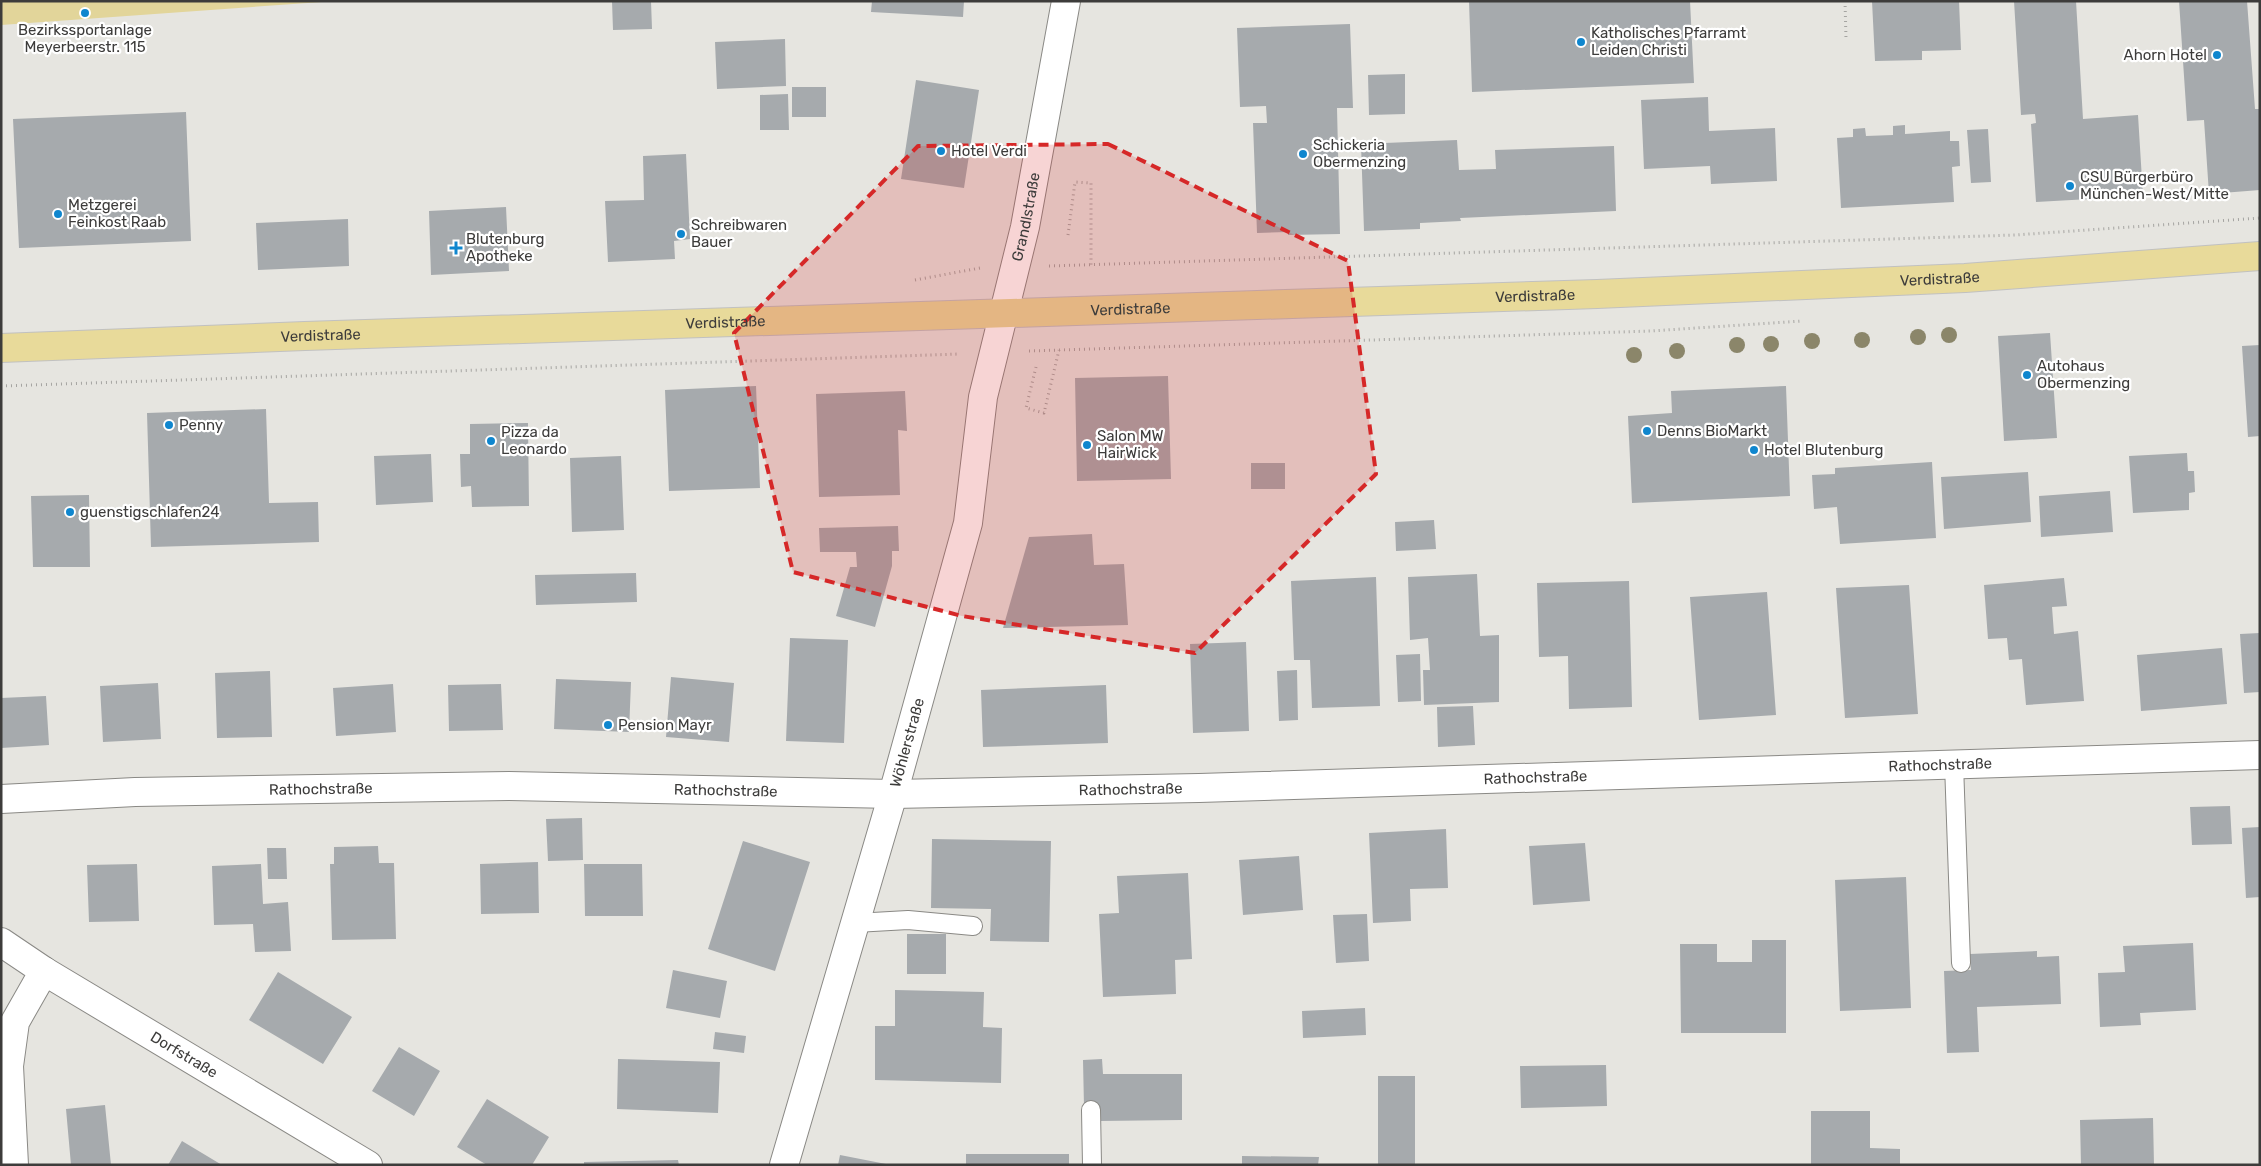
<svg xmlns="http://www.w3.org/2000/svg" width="2261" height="1166" font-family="Rubik,sans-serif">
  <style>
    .green { fill: #e2d59a }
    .building { fill: #a6aaad }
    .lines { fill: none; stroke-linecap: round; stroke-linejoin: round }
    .lane-casing { stroke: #8a8985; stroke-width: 20 }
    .street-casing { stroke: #8a8985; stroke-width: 30 }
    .primary-casing { stroke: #c1c1c0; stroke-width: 30 }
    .path { stroke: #a5a4a1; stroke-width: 3; stroke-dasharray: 1 4; stroke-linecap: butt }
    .lane { stroke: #fff; stroke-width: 18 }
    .street { stroke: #fff; stroke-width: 28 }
    .primary { stroke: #e8da9a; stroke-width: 28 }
    .tree { fill: #8b866a }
    .marked { fill: #d62828; fill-opacity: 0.2; stroke: #d62828; stroke-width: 4; stroke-dasharray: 10 6; stroke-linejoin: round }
    .poi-dot { fill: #0f86ce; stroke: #fff; stroke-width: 2 }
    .labels { text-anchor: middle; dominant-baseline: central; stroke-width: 4.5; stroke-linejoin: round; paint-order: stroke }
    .poi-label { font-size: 15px; fill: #3d3c3b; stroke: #fff; text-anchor: start }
    .street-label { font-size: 15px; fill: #3d3c3b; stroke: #fff }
  </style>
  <rect width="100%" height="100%" fill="#e6e5e0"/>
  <path class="green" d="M1,1H336L1,25Z"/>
  <path class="building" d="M612,1H651L652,29L613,30Z
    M872,1H964L963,17L871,12Z
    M1469,1H1690L1694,83L1472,92Z
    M1872,1H1959L1961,50L1922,51V60L1875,61Z
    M2014,1H2076L2083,119L2138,115L2143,196L2036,202L2031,124L2036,123L2035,114L2021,115Z
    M2179,1H2247L2255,109H2260V190L2209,194L2204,120L2187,121Z
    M1350,24L1353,108H1337L1340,234L1288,235V232L1257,233L1253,123H1267L1266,106L1240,107L1237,28Z
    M785,39L786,86L717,89L715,42Z
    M1405,74V114L1369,115L1368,75Z
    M916,80L979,90L964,188L901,179Z
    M792,87H826V117H792Z
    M788,94L789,130H760V95Z
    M1708,97L1709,131L1775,128L1777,181L1711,184L1710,166L1644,169L1641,100Z
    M186,112L191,241L19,248L13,119Z
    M1905,125V134L1950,131V141H1959L1960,166L1952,167L1954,202L1841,208L1837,138L1853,137V129L1865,128L1866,136L1893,135V126Z
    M1988,129L1991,182L1971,183L1967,130Z
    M1457,140L1459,170L1496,169L1495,150L1614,146L1616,211L1460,218L1461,221L1420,223V229L1364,231L1361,144Z
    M686,154L690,239L674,241L675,259L608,262L605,201L644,200L643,156Z
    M506,207L509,271L431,275L429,211Z
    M348,219L349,266L258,270L256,223Z
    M2050,333L2057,438L2004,441L1998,336Z
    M2260,345V436L2248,437L2242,346Z
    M1168,376L1171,479L1077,481L1075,378Z
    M756,386L760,488L669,491L665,390Z
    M1786,386L1790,496L1632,503L1628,416L1672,413L1671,391Z
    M905,391L907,431L898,430L900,495L819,497L816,394Z
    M266,409L269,503L318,502L319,542L151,547L147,413Z
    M528,423L529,506L472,507L471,486L461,487L460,454H470V424Z
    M2187,453L2188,471H2194L2195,492L2189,493V510L2133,513L2129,456Z
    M431,454L433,502L376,505L374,456Z
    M621,456L624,530L572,532L570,458Z
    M1932,462L1936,538L1840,544L1837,507L1814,509L1812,475L1835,474V468Z
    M1251,463H1285V489H1251Z
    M2028,472L2031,522L1944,529L1941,477Z
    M2110,491L2113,532L2041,537L2039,496Z
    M89,495L90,567H33L31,496Z
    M1434,520L1436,549L1396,551L1395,522Z
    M898,526L899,551H892V566L875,627L836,616L850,567H857L856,552H820L819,528Z
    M1092,534L1094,565L1124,564L1128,625L1003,628L1029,537Z
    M636,573L637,602L536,605L535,575Z
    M1477,574L1480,636L1499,635V702L1424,705L1423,670H1430L1428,638L1410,640L1408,577Z
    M1376,577L1380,706L1312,708L1310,660H1294L1291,581Z
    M2064,578L2067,606L2052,607L2054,634L2078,631L2084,701L2026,705L2022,659L2009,660L2007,638L1988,639L1984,585Z
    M1629,581L1632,707L1569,709L1568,656L1539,657L1537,583Z
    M1909,585L1918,714L1845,718L1836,588Z
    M1767,592L1776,715L1699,720L1690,597Z
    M2260,633V692L2244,693L2240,634Z
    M790,638L848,640L844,743L786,741Z
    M1246,642L1249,731L1193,733L1190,644Z
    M2222,648L2227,704L2141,711L2137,655Z
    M1420,654L1421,701L1398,702L1396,655Z
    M1297,670L1298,720L1279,721L1277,671Z
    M270,671L272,737L217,738L215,673Z
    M671,677L734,683L729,742L666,737Z
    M556,679L631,682L629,732L554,729Z
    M158,683L161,739L103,742L100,686Z
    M393,684L396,732L336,736L333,688Z
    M501,684L503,730L449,731L448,685Z
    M1106,685L1108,743L983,747L981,690Z
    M46,696L49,745L1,748V698Z
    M1473,706L1475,745L1438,747L1437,707Z
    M2230,806L2232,844L2192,845L2190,807Z
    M582,818L583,860L548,861L546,819Z
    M2260,827V897L2246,898L2242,828Z
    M1446,829L1448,888L1410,889L1411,921L1373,923L1369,833Z
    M932,839L1051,841L1049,942L990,941L991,909L931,908Z
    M743,841L810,862L775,971L708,949Z
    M1585,843L1590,901L1533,905L1529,846Z
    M378,846L379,863H394L396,939L332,940L330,864H334V847Z
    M267,848H286L287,879H268Z
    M1299,856L1303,910L1243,915L1239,860Z
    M538,862L539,913L481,914L480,864Z
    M137,864L139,921L89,922L87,865Z
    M261,864L263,904L288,902L291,951L255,952L253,924L214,925L212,866Z
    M584,864H642L643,916H585Z
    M1188,873L1192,959L1175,960L1176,994L1103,997L1099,914L1119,913L1117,876Z
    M1906,877L1911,1008L1840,1011L1835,880Z
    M1367,914L1369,961L1336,963L1333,915Z
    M907,934H946V974H907Z
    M1752,940H1786V1033H1681L1680,944H1717V962H1752Z
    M2193,943L2196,1010L2140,1013L2141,1025L2100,1027L2098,973L2125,972L2123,946Z
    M2037,951V957L2059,956L2061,1004L1977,1007L1979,1052L1947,1053L1944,971L1971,970L1970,954Z
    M673,970L727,981L720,1018L666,1008Z
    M278,972L352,1017L323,1064L249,1020Z
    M895,990L984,992L983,1027L1002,1028L1001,1083L875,1080V1026H895Z
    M1365,1008L1366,1035L1303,1038L1302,1011Z
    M715,1032L746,1036L744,1053L713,1049Z
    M399,1047L440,1071L414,1116L372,1091Z
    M618,1059L720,1062L718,1113L617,1109Z
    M1102,1059L1103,1074H1182V1120L1100,1121V1107H1084L1083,1060Z
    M1606,1065L1607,1106L1521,1108L1520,1066Z
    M1378,1076H1415V1165H1378Z
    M487,1099L549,1137L532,1165H487L457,1147Z
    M105,1105L111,1165H71L66,1109Z
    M1811,1111H1870V1148L1900,1149V1165H1811Z
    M2153,1118L2154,1165H2081L2080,1120Z
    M182,1141L222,1165H168Z
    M966,1154H1069V1165H966Z
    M840,1155L886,1164V1165H838Z
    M1242,1156L1319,1157L1318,1165H1242Z
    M678,1160L679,1165H584V1162Z"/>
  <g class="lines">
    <defs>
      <path id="lane" d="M1954,764L1961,963
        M855,923L908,920L973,926
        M1091,1110L1092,1165"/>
      <g id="street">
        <path id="s1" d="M1,799L135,792L509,786L893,794L1199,788L2260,755"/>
        <path id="s2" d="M1,942L44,971L368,1165"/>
        <path d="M14,1165L9,1066L15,1022L44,971"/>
        <path id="s3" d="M784,1165L893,794L968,523L983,397L1025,227L1066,1"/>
      </g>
      <g id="primary">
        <path id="s4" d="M1,348L305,336L1597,294L1965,278L2260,256"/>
      </g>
    </defs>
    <use href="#lane" class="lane-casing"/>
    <use href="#street" class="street-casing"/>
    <use href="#primary" class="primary-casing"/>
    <path class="path" d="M1,1H5
      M1845,1L1846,39
      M1068,235L1075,182L1091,183V266
      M1049,266L2015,235L2260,218
      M915,280L980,268
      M1029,351L1651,331L1802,321
      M1036,367L1026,408L1044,413L1059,350
      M1,386L960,354"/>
    <use href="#lane" class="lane"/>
    <use href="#street" class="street"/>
    <use href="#primary" class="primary"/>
  </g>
  <g class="tree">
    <circle cx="1949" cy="335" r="8"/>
    <circle cx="1918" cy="337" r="8"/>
    <circle cx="1862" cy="340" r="8"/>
    <circle cx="1812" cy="341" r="8"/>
    <circle cx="1771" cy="344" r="8"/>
    <circle cx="1737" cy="345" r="8"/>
    <circle cx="1677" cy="351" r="8"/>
    <circle cx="1634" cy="355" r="8"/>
  </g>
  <path class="marked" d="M1108,144L1348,261L1376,474L1195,653L962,616L793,572L734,333L918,146Z"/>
  <g class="poi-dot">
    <circle cx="85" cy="13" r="5"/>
    <circle cx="1581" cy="42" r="5"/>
    <circle cx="2217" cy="55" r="5"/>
    <circle cx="941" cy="151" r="5"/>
    <circle cx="1303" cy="154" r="5"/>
    <circle cx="2070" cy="186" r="5"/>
    <circle cx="58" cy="214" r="5"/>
    <circle cx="681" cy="234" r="5"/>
    <path d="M453.5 240.5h5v5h5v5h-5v5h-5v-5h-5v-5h5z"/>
    <circle cx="2027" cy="375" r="5"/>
    <circle cx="169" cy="425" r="5"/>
    <circle cx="1647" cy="431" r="5"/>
    <circle cx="491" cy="441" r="5"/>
    <circle cx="1087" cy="445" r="5"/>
    <circle cx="1754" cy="450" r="5"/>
    <circle cx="70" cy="512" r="5"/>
    <circle cx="608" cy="725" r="5"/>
  </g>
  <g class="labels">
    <g class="poi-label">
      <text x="85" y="30" text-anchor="middle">Bezirkssportanlage<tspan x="85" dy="17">Meyerbeerstr. 115</tspan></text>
      <text x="1591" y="33">Katholisches Pfarramt<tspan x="1591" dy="17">Leiden Christi</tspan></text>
      <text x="2207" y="55" text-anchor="end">Ahorn Hotel</text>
      <text x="1313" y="145">Schickeria<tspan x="1313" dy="17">Obermenzing</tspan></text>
      <text x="951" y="151">Hotel Verdi</text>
      <text x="2080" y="177">CSU Bürgerbüro<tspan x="2080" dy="17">München-West/Mitte</tspan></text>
      <text x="68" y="205">Metzgerei<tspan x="68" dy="17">Feinkost Raab</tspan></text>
      <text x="691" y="225">Schreibwaren<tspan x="691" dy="17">Bauer</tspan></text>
      <text x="466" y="239">Blutenburg<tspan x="466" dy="17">Apotheke</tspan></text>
      <text x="2037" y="366">Autohaus<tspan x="2037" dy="17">Obermenzing</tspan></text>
      <text x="179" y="425">Penny</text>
      <text x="1657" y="431">Denns BioMarkt</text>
      <text x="501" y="432">Pizza da<tspan x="501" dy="17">Leonardo</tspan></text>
      <text x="1097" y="436">Salon MW<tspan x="1097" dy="17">HairWick</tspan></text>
      <text x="1764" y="450">Hotel Blutenburg</text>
      <text x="80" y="512">guenstigschlafen24</text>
      <text x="618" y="725">Pension Mayr</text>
    </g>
    <g class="street-label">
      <text stroke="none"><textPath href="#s3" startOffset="980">Grandlstraße</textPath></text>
      <text stroke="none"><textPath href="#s4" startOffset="1940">Verdistraße</textPath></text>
      <text stroke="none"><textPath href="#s4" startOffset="1535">Verdistraße</textPath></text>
      <text stroke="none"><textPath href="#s4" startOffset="1130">Verdistraße</textPath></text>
      <text stroke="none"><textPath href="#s4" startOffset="725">Verdistraße</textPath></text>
      <text stroke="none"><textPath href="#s4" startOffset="320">Verdistraße</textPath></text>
      <text stroke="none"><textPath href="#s3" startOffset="440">Wöhlerstraße</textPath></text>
      <text stroke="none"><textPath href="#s1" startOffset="1940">Rathochstraße</textPath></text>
      <text stroke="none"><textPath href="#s1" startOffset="1535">Rathochstraße</textPath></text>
      <text stroke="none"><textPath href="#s1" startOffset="320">Rathochstraße</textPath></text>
      <text stroke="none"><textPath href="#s1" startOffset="1130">Rathochstraße</textPath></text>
      <text stroke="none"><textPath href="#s1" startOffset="725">Rathochstraße</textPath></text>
      <text stroke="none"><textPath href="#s2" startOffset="215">Dorfstraße</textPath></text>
    </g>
  </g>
  <rect width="2261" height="1166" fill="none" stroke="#3d3c3b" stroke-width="5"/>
</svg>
